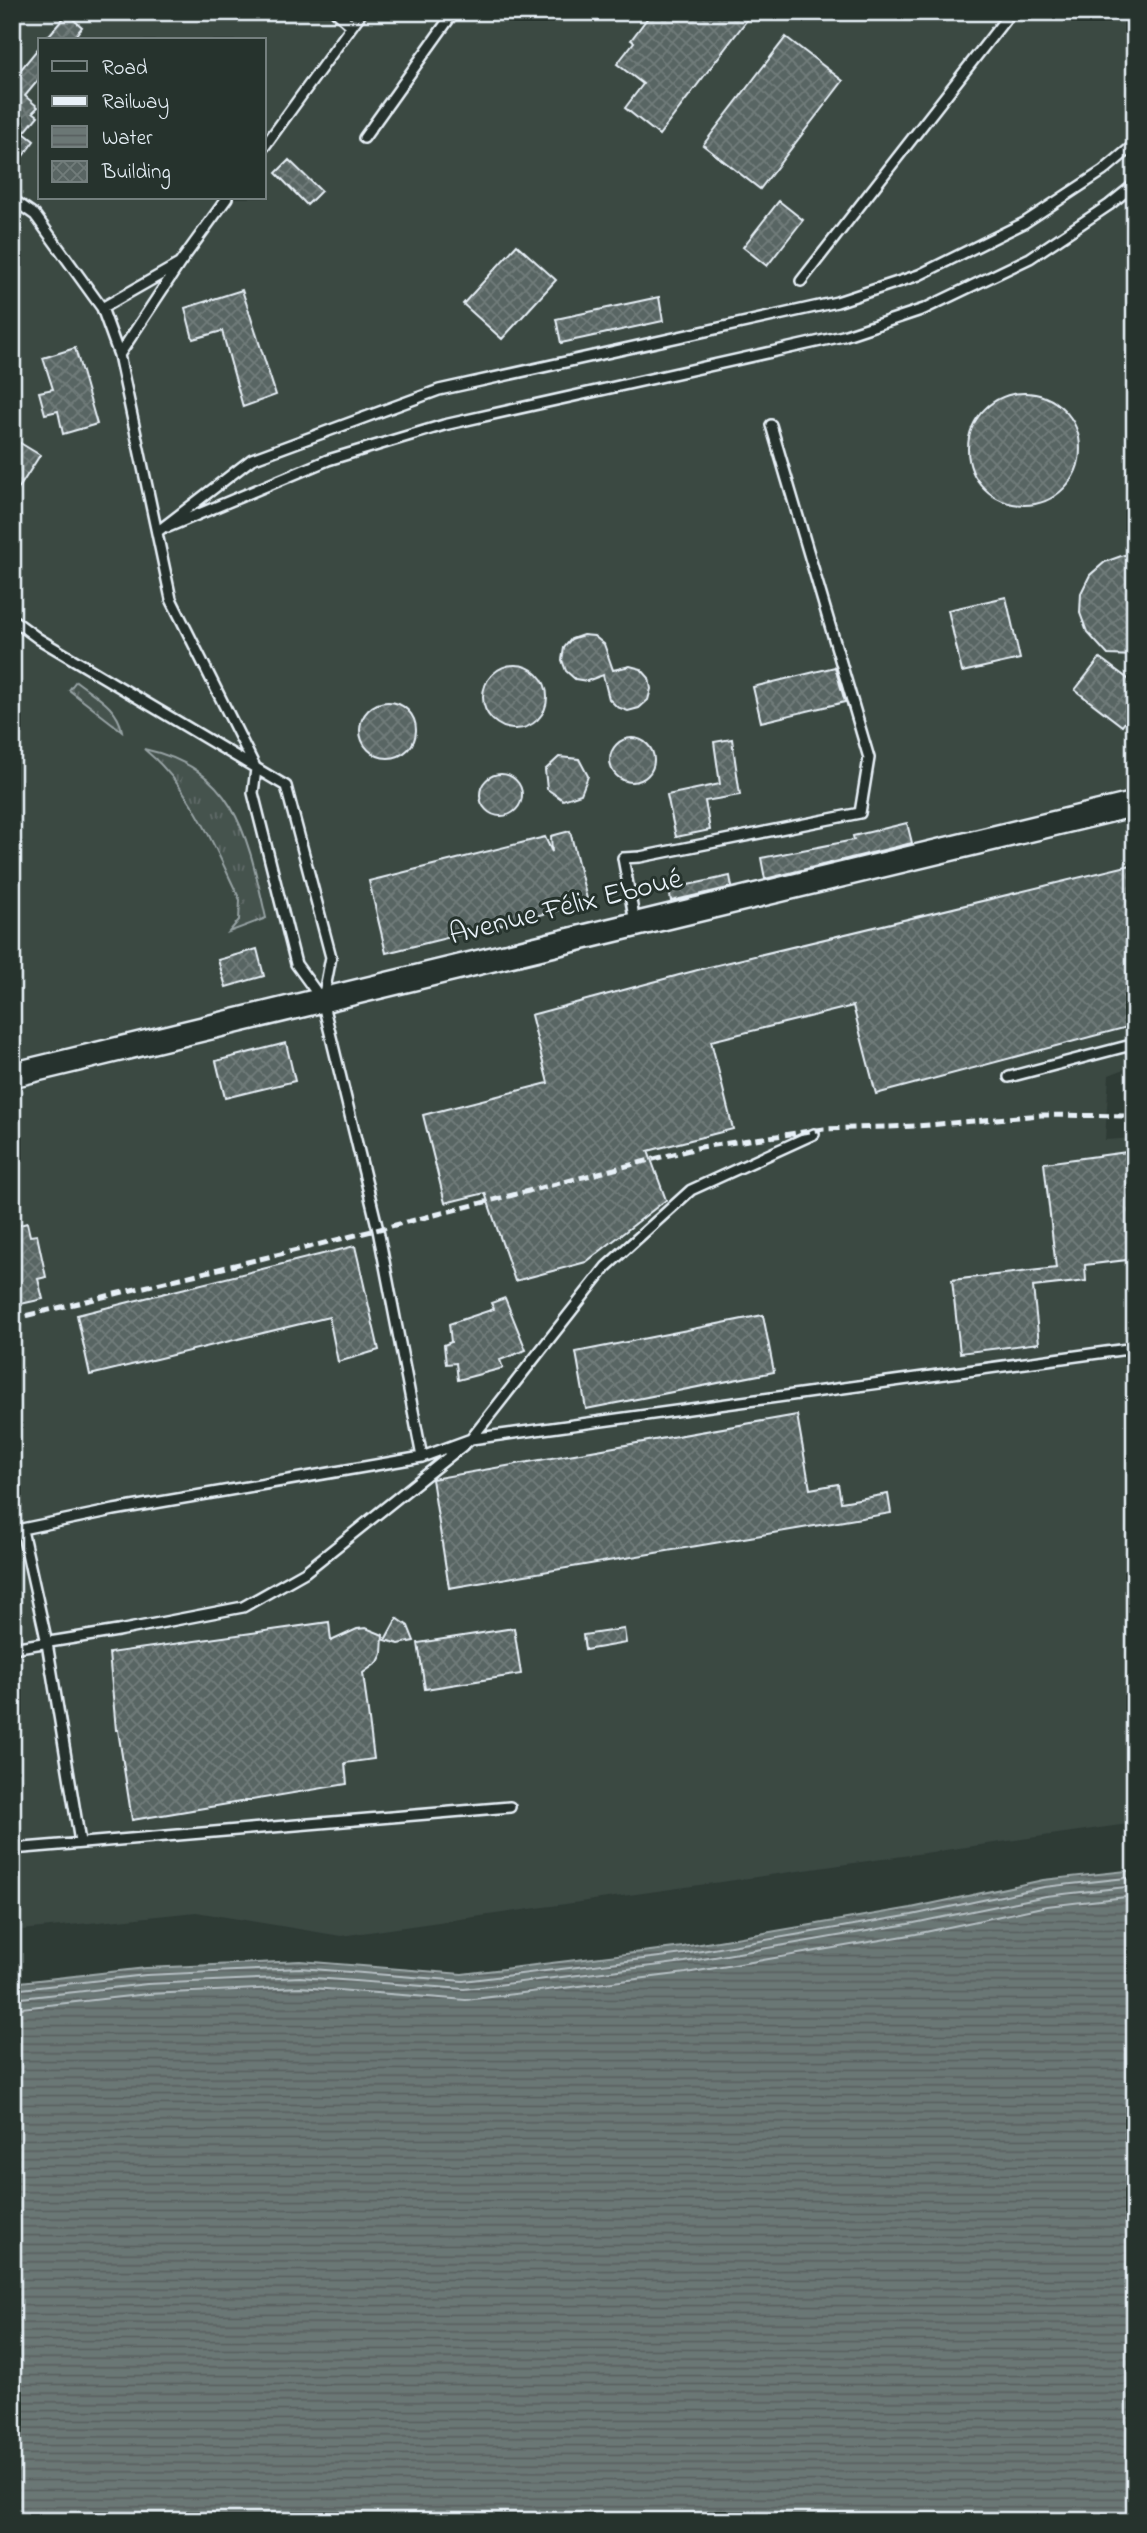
<svg xmlns="http://www.w3.org/2000/svg" width="1147" height="2533" font-family="'Indie Flower',sans-serif">
  <style>
    .built { fill: #3b4843; fill-rule: evenodd }
    .grass { fill: url(#grass-tufts); stroke: #96a2a3; stroke-width: 2 }
    .water { fill: url(#water-rules); stroke: #9da8a9; stroke-width: 2 }
    .lines { fill: none; stroke-linecap: round; stroke-linejoin: round }
    .shore { stroke: #b6c0c4; stroke-width: 2 }
    .building { fill: url(#building-cross-hatch); stroke: #e8f1f8; stroke-width: 2 }
    .service-casing { stroke: #e8f1f8; stroke-width: 14 }
    .tertiary-casing { stroke: #e8f1f8; stroke-width: 28 }
    .service { stroke: #26332d; stroke-width: 9 }
    .tertiary { stroke: #26332d; stroke-width: 23 }
    .rail { stroke: #e8f1f8; stroke-width: 5; stroke-dasharray: 10 5; stroke-linecap: butt }
    .labels { text-anchor: middle; dominant-baseline: central; stroke-width: 6; stroke-linejoin: round; paint-order: stroke }
    .street-label { font-size: 30px; fill: #e8f1f8; stroke: #26332d }
  </style>
  <defs>
    <pattern id="grass-tufts" width="24" height="20" patternUnits="userSpaceOnUse" patternTransform="scale(1.75)"><rect width="24" height="20" fill="#45524e"/><path d="M3 7l-1-3M5 7V3M7 7l1-3M15 17l-1-3M17 17v-4M19 17l1-3" fill="none" stroke="#606b68"/></pattern>
    <pattern id="water-rules" width="6" height="5" patternUnits="userSpaceOnUse" patternTransform="scale(1.75)"><rect width="6" height="5" fill="#6b7775"/><path d="M0 2.5h6" fill="none" stroke="#586060"/></pattern>
    <pattern id="building-cross-hatch" width="8" height="8" patternUnits="userSpaceOnUse" patternTransform="scale(1.75)"><rect width="8" height="8" fill="#596563"/><path d="M0 0l8 8M0 8l8-8" fill="none" stroke="#717c7a"/></pattern>
  </defs>
  <rect width="100%" height="100%" fill="#2e3b35"/>
  <filter id="ink" filterUnits="userSpaceOnUse"><feTurbulence type="fractalNoise" baseFrequency=".0143" numOctaves="2"/><feDisplacementMap in="SourceGraphic" scale="14" xChannelSelector="R" yChannelSelector="G"/><feConvolveMatrix kernelMatrix="1 2 1 2 8 2 1 2 1" color-interpolation-filters="sRGB"/></filter>
  <g filter="url(#ink)">
    <path class="built" d="M12,12H1135V1065L1109,1075L1105,1140L1135,1138V1823L341,1936L196,1912L12,1931ZM40,40H264V198H40Z"/>
    <path class="grass" d="M76,681C95,696 118,707 122,731L69,690Z
      M144,749C237,769 248,838 266,918L229,932L239,920L240,900C214,846 192,788 144,749Z"/>
    <path class="water" d="M1135,1870V2521H12V1983L146,1968L300,1961L462,1974L683,1947L911,1908L1043,1880Z"/>
    <g class="lines">
      <path class="shore" d="M12,1990L146,1975L300,1968L463,1981L684,1954L912,1915L1044,1887L1135,1877
        M12,1999L147,1984L300,1977L464,1989L685,1962L914,1923L1046,1896L1135,1886
        M12,2009L148,1994L300,1987L466,2000L686,1973L916,1934L1047,1906L1135,1896"/>
    </g>
    <path class="building" d="M652,12H753L659,135L625,108L643,84L617,64L634,42L631,40Z
      M67,14L82,27L72,40H45Z
      M786,37L843,81L760,189L703,145Z
      M40,46V78L25,96L38,107L33,112L38,116L24,133L34,141L12,171V80Z
      M289,160L321,191L307,205L276,173Z
      M779,201L803,220L767,266L743,247Z
      M517,245L556,280L502,339L463,304Z
      M242,290L276,395L243,407L222,331L193,339L185,308Z
      M659,297L663,321L561,343L556,319Z
      M75,348L97,424L63,434L58,411L45,414L39,392L53,389L43,358Z
      M968 449a56 56 0 1 1 112 0a56 56 0 1 1-112 0Z
      M12,438L40,455L12,499Z
      M1124,555H1135V656L1108,655L1087,632L1080,613L1081,593L1090,575L1105,562Z
      M1006,597L1020,659L962,672L948,610Z
      M583,635L594,636L604,644L613,670L630,666L641,669L649,678L651,689L648,700L639,708L628,711L617,707L609,699L603,675L587,681L575,679L566,671L562,660L564,648L571,639Z
      M1100,658L1135,684V709L1122,726L1075,690Z
      M483 697a32 32 0 1 1 64 0a32 32 0 1 1-64 0Z
      M835,667L845,702L761,722L753,687Z
      M360 730a28 28 0 1 1 56 0a28 28 0 1 1-56 0Z
      M610 760a22 22 0 1 1 44 0a22 22 0 1 1-44 0Z
      M732,739L740,795L705,801L710,830L676,837L667,795L720,784L714,742Z
      M559,757L579,759L588,776L581,794L563,800L547,789L545,770Z
      M480 795a21 21 0 1 1 42 0a21 21 0 1 1-42 0Z
      M907,823L912,843L765,879L761,858L854,840L853,836Z
      M570,831L588,903L386,953L369,881L545,837L552,852L551,836Z
      M1135,864V1025L876,1094L853,1006L711,1041L733,1129L648,1151L666,1200L586,1262L515,1281L485,1193L445,1203L423,1115L548,1083L531,1015L705,968Z
      M730,876L732,887L671,901L669,889Z
      M257,949L264,976L226,987L218,960Z
      M286,1043L295,1081L225,1098L216,1061Z
      M1135,1151V1259L1085,1265L1086,1281L1033,1287L1039,1343L960,1353L952,1280L1056,1268L1044,1163Z
      M27,1223L30,1236L37,1235L46,1277L38,1279L43,1299L12,1306V1227Z
      M355,1246L379,1350L338,1362L329,1317L90,1375L77,1315Z
      M505,1298L526,1350L500,1360L503,1368L458,1380L456,1363L446,1364L444,1345L451,1342L449,1324L494,1309L491,1303Z
      M763,1315L774,1372L586,1409L576,1352Z
      M797,1415L810,1489L838,1484L841,1502L888,1494L891,1513L449,1588L432,1479Z
      M397,1618L408,1626L414,1641L399,1644L385,1640Z
      M329,1622L331,1641L357,1629L366,1628L383,1635L382,1654L378,1662L363,1673L374,1759L345,1763L347,1784L132,1820L118,1730H116L109,1653Z
      M514,1628L521,1674L425,1689L418,1643Z
      M624,1629L626,1643L585,1650L583,1635Z"/>
    <g class="lines">
      <defs>
        <path id="service" d="M336,12L352,26
          M364,138L454,12
          M264,147L362,12
          M12,199L35,215L102,308L119,355L171,599L256,769L253,793L296,964L322,1000L378,1230L422,1457
          M801,281L1011,12
          M102,308L179,264
          M119,355L180,263L227,198
          M168,527L328,460L444,425L843,336L924,309L1030,258L1109,205L1135,184
          M157,532L252,459L439,390L837,302L919,275L1024,223L1103,171L1135,144
          M12,619L39,639L286,786L331,957L323,999
          M635,922L623,858L640,857L860,813L869,758L771,425
          M1009,1077L1135,1044
          M22,1530L47,1643L80,1842
          M12,1531L114,1510L422,1457L471,1439L1135,1348
          M12,1648L118,1631L243,1607L305,1572L471,1439L606,1267L691,1190L814,1134
          M12,1849L510,1807"/>
        <path id="tertiary" d="M12,1075L1135,804"/>
      </defs>
      <use href="#service" class="service-casing"/>
      <use href="#tertiary" class="tertiary-casing"/>
      <use href="#service" class="service"/>
      <use href="#tertiary" class="tertiary"/>
      <path class="rail" d="M12,1319L301,1249L701,1147L824,1129L917,1126L1041,1115L1135,1116"/>
    </g>
  </g>
  <g class="labels">
    <g class="street-label">
      <text transform="translate(566 908) rotate(-14)">Avenue Félix Eboué</text>
    </g>
  </g>
  <rect width="1147" height="2533" fill="none" stroke="#26332d" stroke-width="42"/>
  <rect x="21" y="21" width="1105" height="2491" fill="none" stroke="#e8f1f8" stroke-width="2.5" filter="url(#ink)"/>
  <rect x="38" y="38" width="228" height="161" fill="#26332d" stroke="#747f7e" stroke-width="2"/>
  <rect x="52" y="61" width="35" height="10" fill="#26332d" stroke="#747f7e" stroke-width="2"/>
  <text x="102" y="74" font-size="21" fill="#e8f1f8">Road</text>
  <rect x="52" y="96" width="35" height="10" fill="#e8f1f8" stroke="#747f7e" stroke-width="2"/>
  <text x="102" y="108" font-size="21" fill="#e8f1f8">Railway</text>
  <rect x="52" y="126" width="35" height="21" fill="url(#water-rules)" stroke="#747f7e" stroke-width="2"/>
  <text x="102" y="144" font-size="21" fill="#e8f1f8">Water</text>
  <rect x="52" y="161" width="35" height="21" fill="url(#building-cross-hatch)" stroke="#747f7e" stroke-width="2"/>
  <text x="102" y="178" font-size="21" fill="#e8f1f8">Building</text>
</svg>
